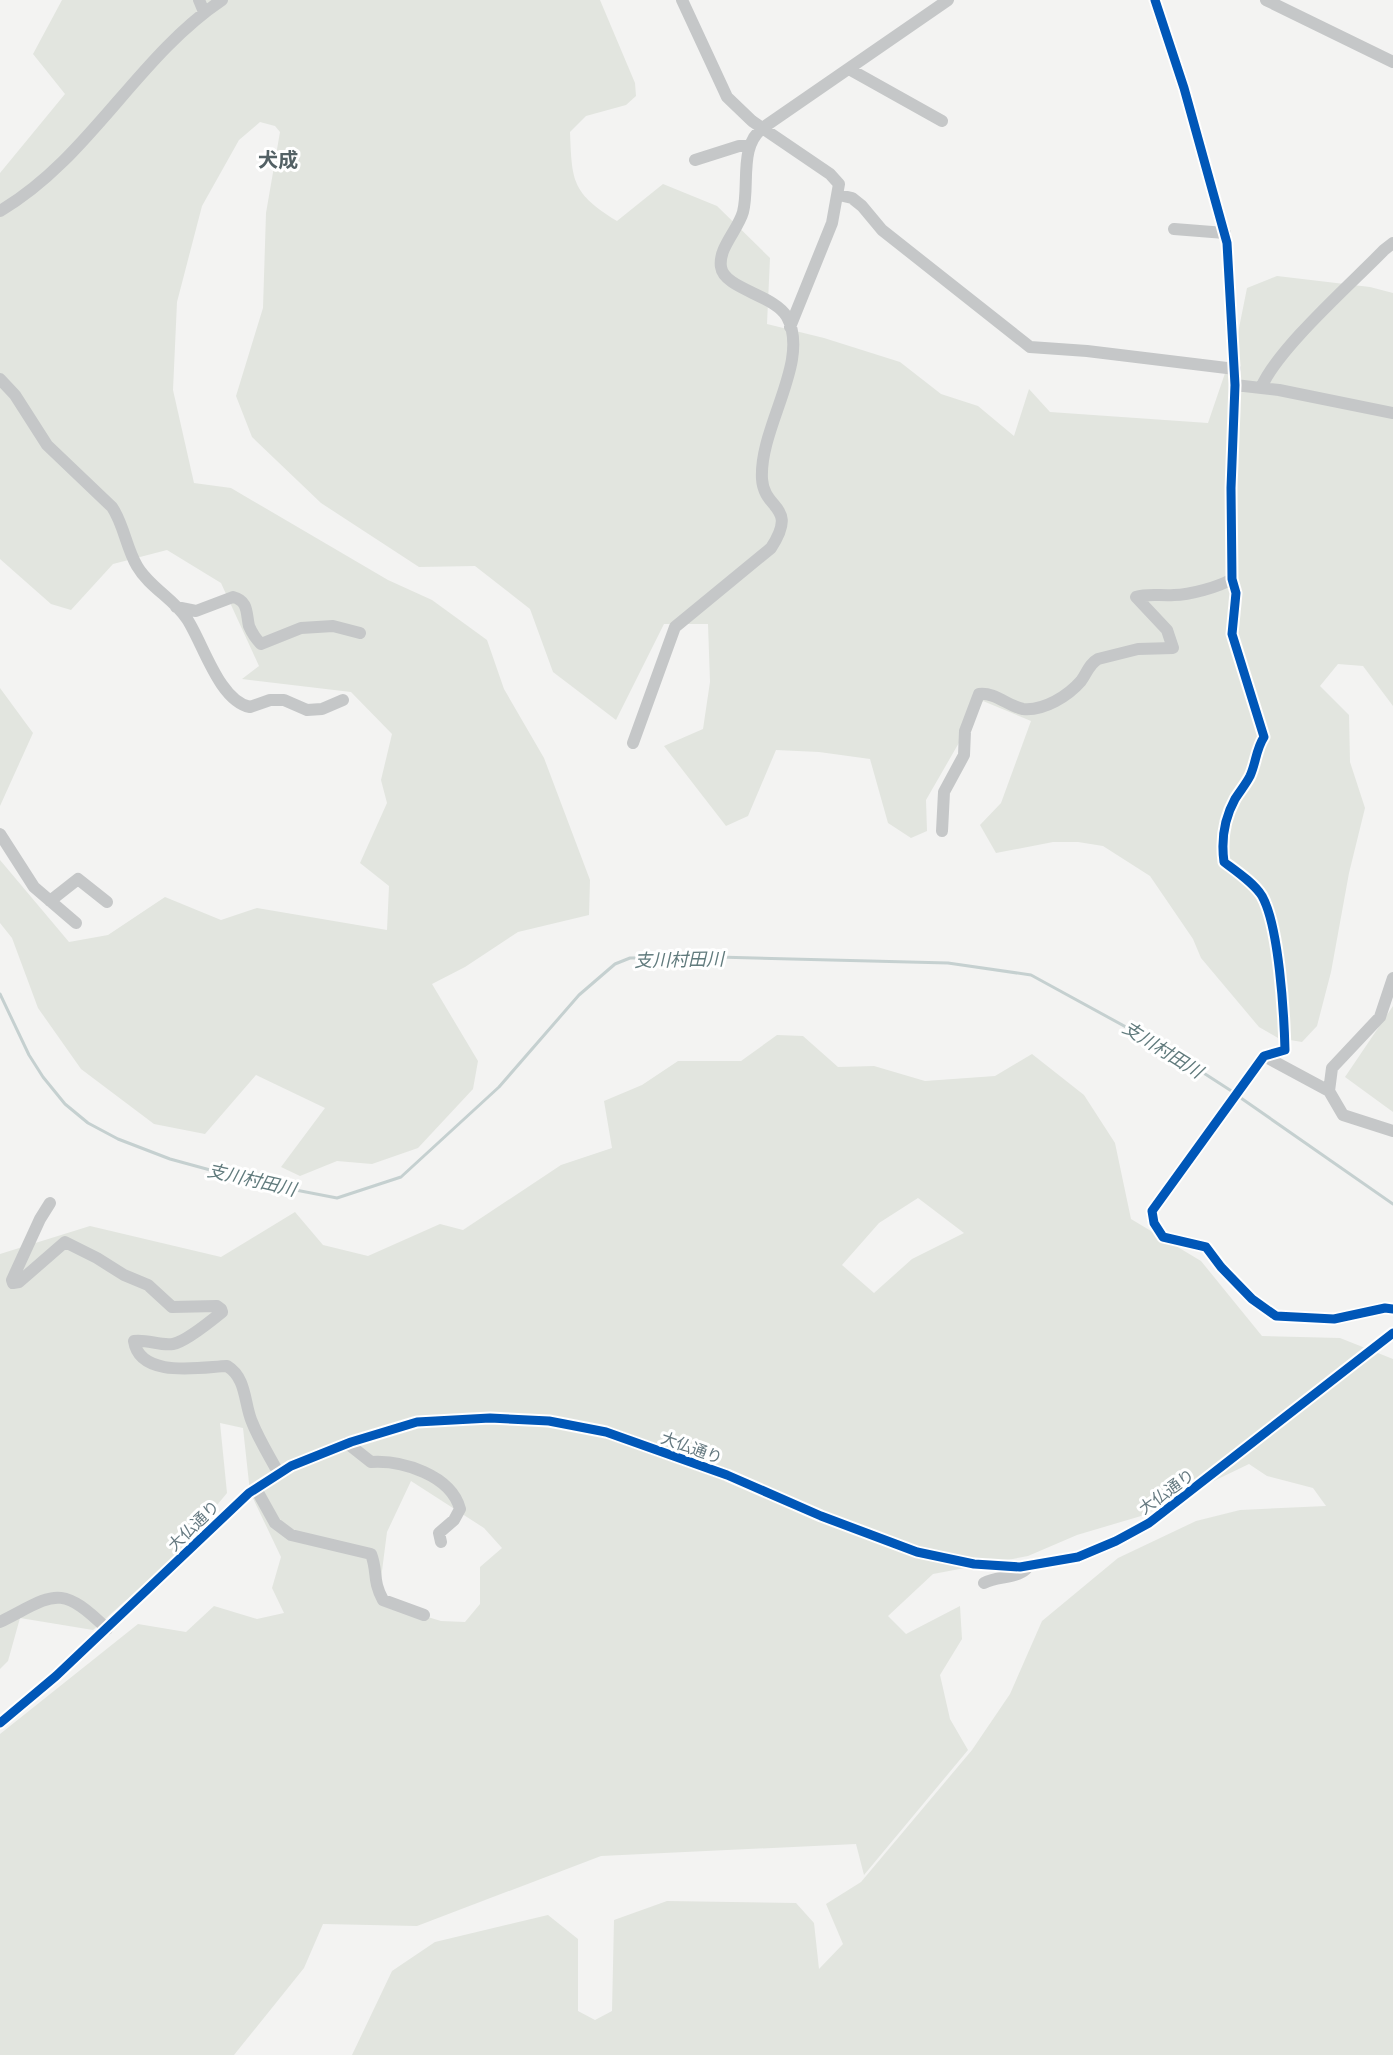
<svg xmlns="http://www.w3.org/2000/svg" width="1393" height="2055" font-family="Commissioner,'Noto Sans JP',sans-serif">
  <style>
    .green { fill: #e2e5df; fill-rule: evenodd }
    .lines { fill: none; stroke-linecap: round; stroke-linejoin: round }
    .stream { stroke: #c5d0d0; stroke-width: 3 }
    .minor { stroke: #c5c7c8; stroke-width: 12 }
    .cycleway-casing { stroke: #fff; stroke-width: 13 }
    .cycleway { stroke: #0057b8; stroke-width: 9 }
    .labels { text-anchor: middle; dominant-baseline: central; stroke-width: 6; stroke-linejoin: round; paint-order: stroke }
    .street-label { font-size: 16px; fill: #657980; stroke: #fff }
    .water-label { font-size: 18px; font-style: italic; fill: #617b7d; stroke: #fff }
    .quarter-label { font-size: 20px; font-weight: bold; fill: #536165; stroke: #fff }
  </style>
  <rect width="100%" height="100%" fill="#f3f3f2"/>
  <path class="green" d="M62,0H600L635,83L636,96L626,105L586,116L570,132C572,182 572,193 617,221L663,184L717,206L770,258L767,324L824,338L900,362L941,394L978,406L1014,436L1029,389L1050,412L1208,423L1237,338L1247,288L1277,276L1370,287L1393,293V706L1363,666L1338,664L1320,686L1349,715L1350,762L1365,808L1349,873L1331,972L1317,1026L1302,1042L1278,1038L1259,1027L1201,958L1193,939L1150,876L1103,846L1078,842H1053L996,853L980,825L1001,803L1031,721L983,701L926,800L927,831L911,838L888,823L870,759L819,752L776,750L748,816L726,826L664,746L703,729L710,682L708,624H664L616,720L553,672L530,609L475,566L419,567L321,503L252,437L236,396L263,308L266,213L280,132L275,126L260,122L239,140L202,206L177,302L173,390L194,483L231,488L388,580L432,600L487,640L504,689L544,758L590,880L589,915L518,932L465,967L432,984L478,1061L473,1089L418,1148L372,1164L337,1161L300,1176L281,1167L325,1108L256,1075L205,1134L154,1124L81,1069L38,1008L12,938L0,923V860L69,942L108,935L165,897L221,920L257,908L387,930L389,886L360,863L387,803L381,780L392,734L351,692L242,679L259,666L221,583L167,550L113,564L71,610L51,604L0,559V173L65,94L33,54Z
    M0,688L33,733L0,806Z
    M1393,1006V1112L1345,1077Z
    M777,1035L803,1036L838,1067L874,1066L925,1081L995,1076L1032,1054L1084,1095L1115,1143L1131,1219L1201,1261L1262,1336L1340,1338L1393,1359V2055H352L392,1971L435,1942L548,1915L578,1939V2011L595,2020L612,2011L614,1920L667,1901L796,1903L814,1923L819,1969L843,1944L826,1904L861,1882L972,1750L1010,1694L1042,1621L1118,1558L1196,1521L1240,1510L1326,1506L1313,1488L1267,1476L1249,1464L1141,1516L1077,1535L1028,1556L933,1574L888,1616L906,1634L960,1606L962,1639L940,1675L950,1719L968,1750L864,1875L856,1844L601,1856L417,1926L323,1924L304,1968L234,2055H0V1734L138,1624L186,1632L214,1606L257,1619L284,1613L272,1588L281,1557L250,1492L243,1428L220,1423L227,1493L174,1557L93,1630L20,1618L8,1661L0,1669V1254L90,1226L221,1257L295,1212L323,1245L368,1256L440,1224L463,1230L561,1165L612,1148L604,1101L642,1085L678,1061H741ZM918,1198L964,1233L912,1259L874,1293L842,1265L879,1223ZM411,1481L484,1528L502,1548L480,1567V1604L465,1622L441,1621L378,1602L387,1532Z"/>
  <g class="lines">
    <path class="stream" d="M0,994L29,1055L43,1077L65,1104L88,1123L118,1139L170,1159L254,1182L337,1198L401,1177L499,1087L579,995L615,964L630,958L717,957L948,963L1031,975L1168,1050L1233,1092
      M1238,1096L1393,1204"/>
    <path class="minor" d="M199,0L204,12
      M682,0L727,97L752,121L830,174L839,184L832,223L790,327
      M1155,0L1184,88L1227,243L1235,385L1231,488L1232,579L1236,593L1232,634L1264,737C1256,749 1256,763 1250,776C1246,784 1240,791 1235,799C1224,819 1221,840 1224,862C1236,871 1254,883 1262,896C1279,926 1284,1013 1285,1050L1264,1056L1152,1211L1154,1223L1163,1237L1206,1247L1221,1267L1252,1299L1276,1316L1334,1319L1385,1308L1393,1309
      M1266,0L1393,62
      M849,69L942,121
      M695,160L739,146H749
      M839,195L852,198L862,206L882,230L1030,347L1087,351L1235,369
      M0,211C89,159 137,57 222,0
      M1174,229L1225,233
      M0,379L15,395L47,445L112,507C124,525 126,547 137,566C149,587 174,599 187,619C203,643 219,701 250,707L270,700H284L307,710L322,709L343,700
      M1235,385L1279,390L1393,413
      M1261,388C1277,349 1352,283 1384,250L1393,243
      M176,607L196,611L233,597C249,601 246,614 249,626C252,633 256,639 261,644L301,628L333,626L360,633
      M633,743L675,627L771,548C799,505 764,511 762,479C759,427 811,361 787,317C775,295 724,289 721,267C718,248 738,230 743,212C750,185 738,145 764,127L948,0
      M942,831L944,792L964,755L965,731L979,694C995,692 1008,706 1023,709C1044,711 1068,696 1081,681C1087,673 1089,664 1098,659L1138,649L1173,648L1167,630L1136,597C1148,593 1161,596 1174,595C1189,595 1219,587 1232,579
      M0,834L34,887L76,923
      M50,901L78,879L107,902
      M1264,1056L1329,1091L1343,1115L1393,1131
      M1329,1091L1332,1068L1380,1017L1393,978
      M50,1203L40,1219L12,1280L13,1283L19,1282L65,1242L97,1258L124,1275L148,1285L172,1307L217,1306L221,1309L222,1312C211,1321 185,1342 173,1344C160,1346 147,1339 134,1341C140,1379 201,1367 227,1366C247,1378 244,1404 252,1422C259,1440 270,1457 279,1474
      M347,1443L371,1462C402,1460 451,1475 460,1509L454,1520L439,1533L441,1542
      M256,1489L275,1523L291,1535L371,1554C378,1572 372,1580 383,1600L424,1615
      M984,1583C997,1576 1015,1579 1026,1569
      M0,1622C54,1595 59,1582 107,1629
      M0,1723L56,1676L249,1493L291,1466L351,1442L417,1422L490,1418L549,1421L606,1432L727,1475L821,1516L917,1552L974,1564L1020,1567L1078,1557L1116,1541L1149,1523L1393,1333"/>
    <defs>
      <path id="cycleway" d="M1155,0L1184,88L1227,243L1235,385L1231,488L1232,579L1236,593L1232,634L1264,737C1256,749 1256,763 1250,776C1246,784 1240,791 1235,799C1224,819 1221,840 1224,862C1236,871 1254,883 1262,896C1279,926 1284,1013 1285,1050L1264,1056L1152,1211L1154,1223L1163,1237L1206,1247L1221,1267L1252,1299L1276,1316L1334,1319L1385,1308L1393,1309
        M0,1723L56,1676L249,1493L291,1466L351,1442L417,1422L490,1418L549,1421L606,1432L727,1475L821,1516L917,1552L974,1564L1020,1567L1078,1557L1116,1541L1149,1523L1393,1333"/>
    </defs>
    <use href="#cycleway" class="cycleway-casing"/>
    <use href="#cycleway" class="cycleway"/>
  </g>
  <g class="labels">
    <g class="street-label">
      <text transform="translate(692 1447) rotate(20)">大仏通り</text>
      <text transform="translate(1166 1491) rotate(-36)">大仏通り</text>
      <text transform="translate(193 1525) rotate(-44)">大仏通り</text>
    </g>
    <g class="water-label">
      <text transform="translate(679 959) rotate(-1)">支川村田川</text>
      <text transform="translate(1163 1049) rotate(32)">支川村田川</text>
      <text transform="translate(252 1179) rotate(13)">支川村田川</text>
    </g>
    <g class="quarter-label">
      <text x="278" y="159">犬成</text>
    </g>
  </g>
</svg>
